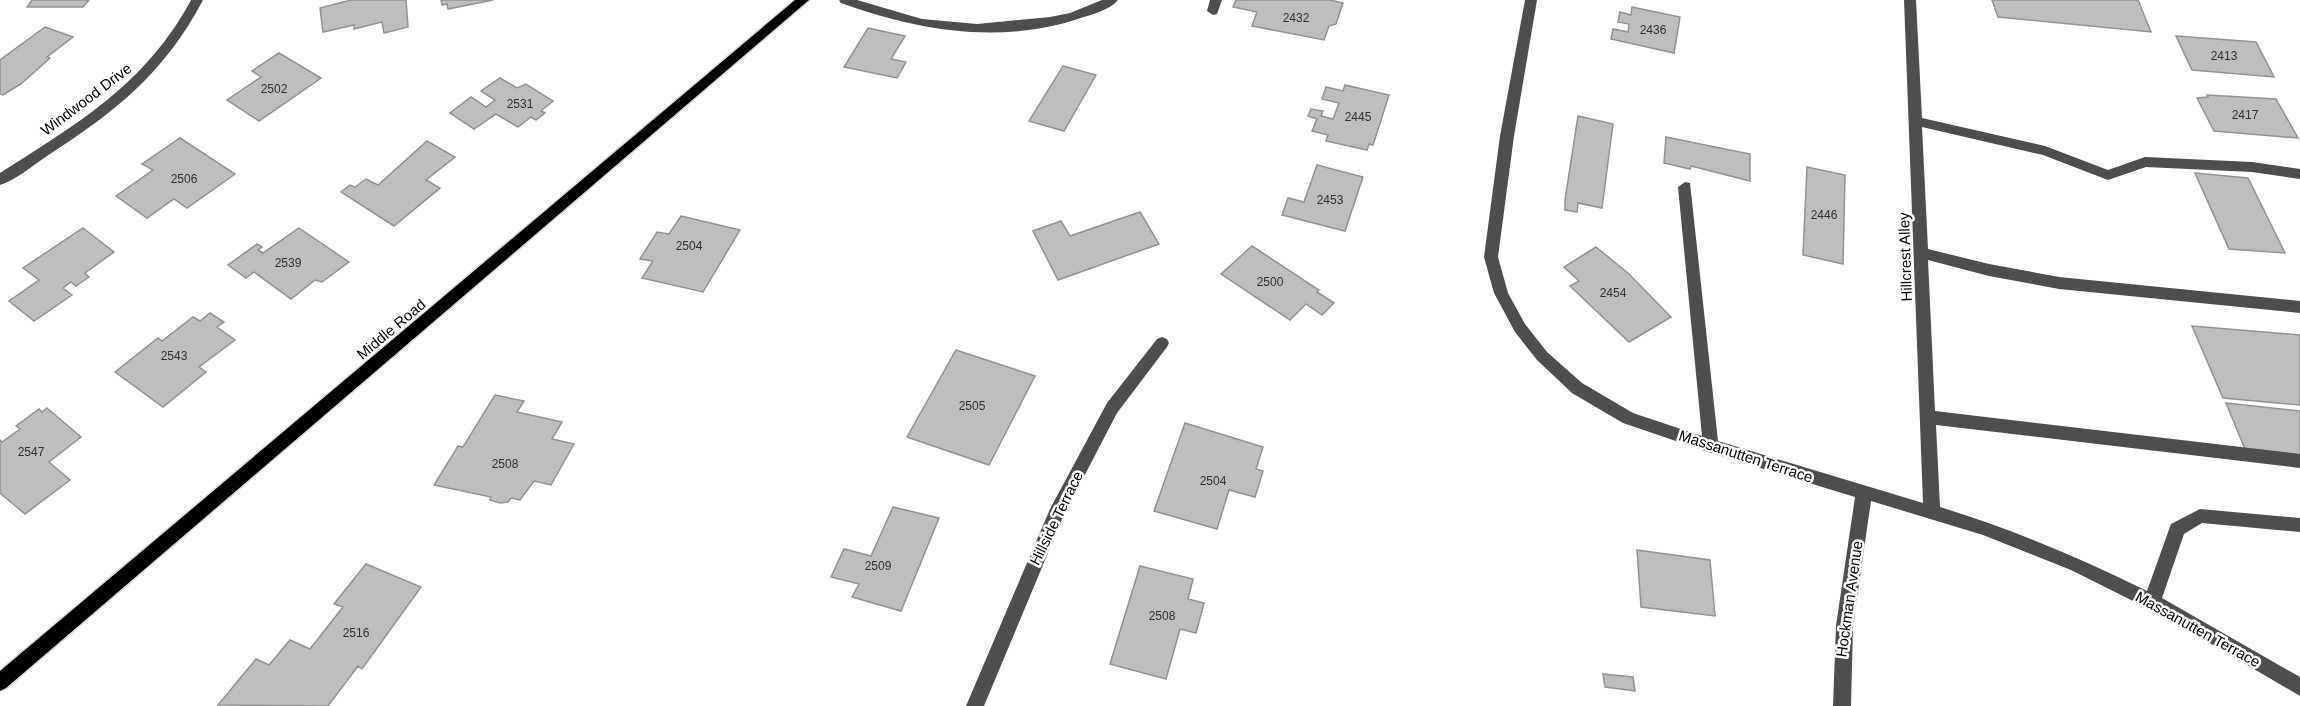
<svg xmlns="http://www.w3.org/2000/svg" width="2300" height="706" font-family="Helvetica,sans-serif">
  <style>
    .building { fill: #bebebe; stroke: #929292; stroke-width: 1.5 }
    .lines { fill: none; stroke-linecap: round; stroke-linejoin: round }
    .major-casing { stroke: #dbdbdb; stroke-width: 3 }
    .minor { fill: #4e4e4e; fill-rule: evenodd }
    .major { fill: #000; fill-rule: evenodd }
    .labels { text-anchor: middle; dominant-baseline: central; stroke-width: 5; stroke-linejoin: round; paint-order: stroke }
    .number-label { font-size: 12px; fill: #303030 }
    .street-label { font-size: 15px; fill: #000; stroke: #fff }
  </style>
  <rect width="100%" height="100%" fill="#fff"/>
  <path class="building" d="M32,0H89L83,7H27Z
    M351,0H406L408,27L384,33L382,22L354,29V25L323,32L320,8Z
    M441,0H493L448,9L447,4L442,5Z
    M1236,0H1330L1343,3L1336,24L1329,26L1324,40L1252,26L1257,12L1233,7Z
    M1992,0H2138L2151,32L1998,17Z
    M1632,7L1680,17L1674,53L1611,39L1613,29L1628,32L1629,24L1618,22L1620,12L1631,15Z
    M45,27L73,37L47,57L50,58L21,84L3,95L0,94V60Z
    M868,28L905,36L891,59L906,62L897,78L844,67Z
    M2176,36L2256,42L2274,77L2192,70Z
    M279,53L321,78L259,121L227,100L261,77L252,71Z
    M1063,66L1096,75L1064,131L1029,121Z
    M500,78L517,88L526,84L553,101L541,111L545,113L536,120L531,117L518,127L496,114L474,129L450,113L471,97L486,107L495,100L481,91Z
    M1345,85L1389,95L1373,145L1369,144L1367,150L1326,141L1328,135L1312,131L1317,119L1308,116L1311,109L1323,111L1321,116L1333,119L1339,103L1322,99L1326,87L1343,91Z
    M2207,95L2276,99L2298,138L2214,131L2197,98L2208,97Z
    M1578,116L1613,124L1602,208L1578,203L1577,212L1565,210V200Z
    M1666,137L1750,154V181L1691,166L1690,169L1664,163Z
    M180,138L235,174L187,208L174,199L147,218L116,196L153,170L142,164Z
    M427,141L455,157L426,180L440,188L394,226L341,192L350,185L355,187L366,179L378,185Z
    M1317,165L1363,177L1345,231L1282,215L1288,198L1304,202Z
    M1807,167L1845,175L1843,264L1803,255Z
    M2195,173L2248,178L2285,253L2229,249Z
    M1140,212L1159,244L1058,280L1033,231L1061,221L1070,236Z
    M681,216L740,230L703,292L642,278L653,261L640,259L657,232L669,234Z
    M83,228L114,252L85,273L89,277L76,286L71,282L63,288L72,295L34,321L9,301L39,280L23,268Z
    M299,228L349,262L322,282L315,280L291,299L254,272L246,278L228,265L257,244L262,247L258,250L263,253Z
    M1252,246L1319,290L1317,292L1334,303L1322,315L1306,304L1290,320L1221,274Z
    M1596,247L1629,274L1671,317L1629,342L1570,286L1579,281L1564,267Z
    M210,313L224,322L217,327L235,340L199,367L206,372L163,407L115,372L158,338L162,341L193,317L200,321Z
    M2192,326L2300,335V405L2223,398Z
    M956,350L1035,376L989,465L907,437Z
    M495,395L524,401L517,412L562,422L552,439L574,444L551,485L534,481L520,500L511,498L508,502L500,503L490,500L491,497L434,485L458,446L463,447Z
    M2226,403L2300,411V455L2245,449Z
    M47,408L81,437L49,462L70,480L25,514L0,493V440L2,442L20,429L16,426L39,409L42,412Z
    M1185,423L1263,447L1256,469L1263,471L1255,497L1229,490L1217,529L1154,511Z
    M893,507L939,518L901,611L852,597L859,584L831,577L844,549L871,556Z
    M1637,550L1710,560L1715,616L1641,607Z
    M366,564L421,587L362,669L358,666L328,706L218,705L256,659L269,665L290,640L310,649L343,607L334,604Z
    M1140,566L1193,579L1188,599L1204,603L1196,633L1180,629L1166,679L1110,664Z
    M1603,674L1633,677L1635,691L1605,687Z"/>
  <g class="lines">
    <defs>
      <path id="major" d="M795,0H809L6,688L0,691V671Z"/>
    </defs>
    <use href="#major" class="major-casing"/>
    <path class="minor" d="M191,0H203C164,74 115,112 47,156C32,166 16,180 0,185V173C77,124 146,84 191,0Z
      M839,0H857L922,19L977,24L1050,17L1070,13L1102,0H1118C1110,10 1093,14 1081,18C1000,45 919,31 841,3Z
      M1210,0H1222L1217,14L1213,15L1207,11Z
      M1525,0H1537L1514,136L1498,257L1508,293L1525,324L1547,352L1582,383L1633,413L1702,436L1678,187L1685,182L1690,183L1718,441L1923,503L1904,0H1916L1922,118L2045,146L2108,170L2145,157L2252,162L2300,169V179L2252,172L2146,167L2108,180L2043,155L1922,127L1928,249L1989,264L2059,277L2300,301V313L2059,289L1989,276L1928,260L1935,411L2300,454V468L1936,425L1940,507C2012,529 2080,558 2147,591L2171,524L2200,509L2300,518V532L2202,523L2184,534L2162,598L2300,677V696L2167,618L2071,570L1983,535L1871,501L1853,626L1851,706H1833L1836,626L1855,497L1711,453L1623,423L1572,393L1537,360L1515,332L1494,293L1484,257L1500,136Z
      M1162,337L1167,339L1169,343L1167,347L1117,413L1063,517L984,706H966L1050,509L1107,403L1157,339Z"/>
    <use href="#major" class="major"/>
  </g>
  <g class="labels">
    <g class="number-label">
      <text x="1296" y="18">2432</text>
      <text x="1653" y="30">2436</text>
      <text x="2224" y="56">2413</text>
      <text x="274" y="89">2502</text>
      <text x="520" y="104">2531</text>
      <text x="2245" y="115">2417</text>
      <text x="1358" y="117">2445</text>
      <text x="184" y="179">2506</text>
      <text x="1330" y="200">2453</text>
      <text x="1824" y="215">2446</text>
      <text x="689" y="246">2504</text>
      <text x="288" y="263">2539</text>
      <text x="1270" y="282">2500</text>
      <text x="1613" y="293">2454</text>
      <text x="174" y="356">2543</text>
      <text x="972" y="406">2505</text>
      <text x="31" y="452">2547</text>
      <text x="505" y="464">2508</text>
      <text x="1213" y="481">2504</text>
      <text x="878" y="566">2509</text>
      <text x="1162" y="616">2508</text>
      <text x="356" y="633">2516</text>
    </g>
    <g class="street-label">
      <text transform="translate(86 99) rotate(-37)">Windwood Drive</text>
      <text transform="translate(1905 257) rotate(-92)">Hillcrest Alley</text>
      <text transform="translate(391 329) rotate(-40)">Middle Road</text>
      <text transform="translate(1746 456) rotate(18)">Massanutten Terrace</text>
      <text transform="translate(1056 518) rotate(-64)">Hillside Terrace</text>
      <text transform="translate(1849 599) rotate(-82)">Hockman Avenue</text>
      <text transform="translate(2198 629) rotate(29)">Massanutten Terrace</text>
    </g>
  </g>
</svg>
